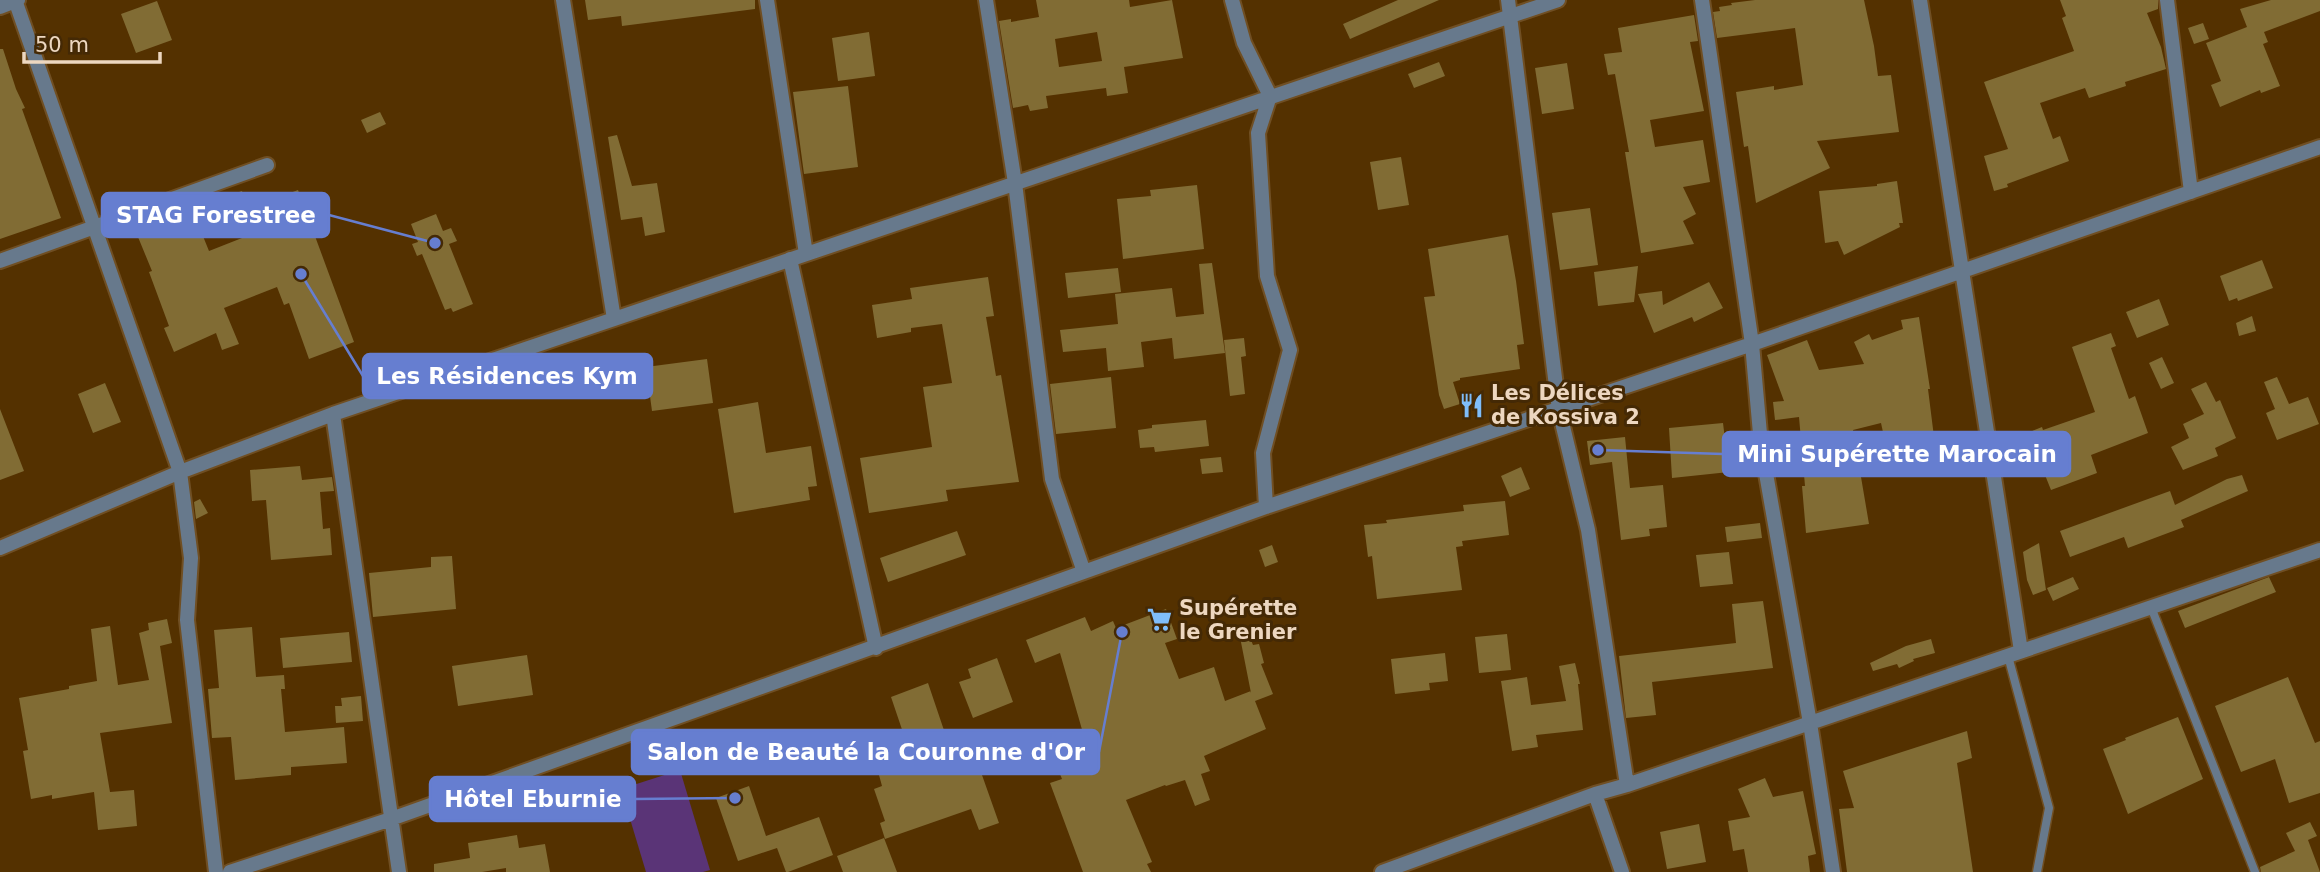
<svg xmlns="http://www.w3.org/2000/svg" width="2320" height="872" font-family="'DejaVu Sans',sans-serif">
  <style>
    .park { fill: #5a3477 }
    .building { fill: #816c34; fill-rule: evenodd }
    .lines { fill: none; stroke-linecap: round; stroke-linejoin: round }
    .service-casing { stroke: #704f23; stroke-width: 11 }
    .minor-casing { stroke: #704f23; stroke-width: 18 }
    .service { stroke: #67798c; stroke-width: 8 }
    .minor { stroke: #67798c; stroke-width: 14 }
    .labels { text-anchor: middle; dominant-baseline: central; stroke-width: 6; stroke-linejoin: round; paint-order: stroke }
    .poi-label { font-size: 21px; font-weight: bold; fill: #edd7c0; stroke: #442905; text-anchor: start }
    .leader { fill: none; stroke: #667ed0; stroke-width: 2.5 }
    .callout-dot { fill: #667ed0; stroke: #442905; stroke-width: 2.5 }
    .callout { fill: #667ed0; stroke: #667ed0; stroke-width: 2.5 }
    .callout-label { font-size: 23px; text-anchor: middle; font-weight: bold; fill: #fff }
  </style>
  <rect width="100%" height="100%" fill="#543100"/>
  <path class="park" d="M680,770L710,870L703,872H646L621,789Z"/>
  <path class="building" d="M585,0H755V9L622,26L621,16L588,20Z
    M1036,0H1129L1130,7L1172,0L1183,58L1124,67L1128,93L1107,96L1106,88L1046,96L1048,108L1030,111L1028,105L1013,108L999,21L1011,19V22L1039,17ZM1097,32L1102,61L1059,67L1055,39Z
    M1398,0H1439L1350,39L1343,24Z
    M1755,0H1864L1874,46L1878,76L1891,75L1899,132L1817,141L1830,168L1756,203L1748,146L1744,147L1736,92L1774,86V90L1803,85L1795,28L1717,38L1713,12L1720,11L1719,7L1732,5L1731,3Z
    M2060,0H2158V9L2147,13L2161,47L2166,69L2125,82L2126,86L2089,98L2085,88L2040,103L2053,139L2060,136L2069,161L2007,184L2008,187L1994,191L1984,156L2008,149L1984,82L2074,51L2062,18L2066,16Z
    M2271,0H2320V11L2264,32L2268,42L2263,44L2280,86L2261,93L2260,90L2220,107L2211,85L2221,81L2206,43L2247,27L2240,9Z
    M157,1L172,40L136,53L121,14Z
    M1694,15L1698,41L1690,42L1704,111L1650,120L1655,147L1703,140L1710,182L1683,187L1696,214L1683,221L1694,244L1641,253L1625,152H1629L1615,74L1608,75L1604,54L1622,52L1618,28Z
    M2203,23L2209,39L2194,44L2188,28Z
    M869,32L875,76L838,81L832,38Z
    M0,49H3L16,89L25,108L22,109L61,218L0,239Z
    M1439,62L1445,76L1414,88L1408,74Z
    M1567,63L1574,109L1542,114L1535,68Z
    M848,86L858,167L804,174L793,92Z
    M380,112L386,124L367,133L361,120Z
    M617,135L632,186L657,183L665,232L645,236L642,217L621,220L608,137Z
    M1401,157L1409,205L1378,210L1370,162Z
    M1897,181L1903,223H1899L1900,227L1844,255L1838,241L1825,243L1819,191L1877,186V184Z
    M1197,185L1204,249L1123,259L1117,199L1151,196L1150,190Z
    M298,190L354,342L309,359L289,303L284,305L277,287L224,308L239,344L222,350L216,333L174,352L164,328L169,326L149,272L152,271L138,237L194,214L209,251L242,238L227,196L242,191L248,209Z
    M1590,208L1598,265L1560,270L1552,213Z
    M436,214L443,231L451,228L457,241L449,244L473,304L453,312L451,308L445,310L422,254L417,256L412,244L418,242L411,224Z
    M1508,235L1516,281L1524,344L1517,345L1520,369L1460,378V380L1453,382L1460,404L1444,409L1439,395L1424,297L1435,296L1428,249Z
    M2262,260L2273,288L2238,301L2237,298L2229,301L2220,276Z
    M1212,263L1225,353L1174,359L1172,338L1141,342L1144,367L1108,371L1106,348L1063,352L1060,330L1118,324L1115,294L1172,288L1176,317L1204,314L1199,264Z
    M1638,266L1634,302L1598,306L1594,272Z
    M1118,268L1121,292L1068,298L1065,273Z
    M988,277L994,316L986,317L996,376L1001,375L1019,482L946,490L948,501L869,513L860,458L932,447L923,387L952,383L942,324L911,328V332L877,338L872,305L912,299L910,288Z
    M1709,282L1723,308L1694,322L1692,317L1654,333L1638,294L1662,291L1663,305Z
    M2159,299L2169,325L2137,338L2126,312Z
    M2252,316L2256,331L2239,336L2236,323Z
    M1919,317L1930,389H1928L1934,437L1974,432L1977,452L1937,458V460L1891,469L1881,423L1853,430L1869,524L1806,533L1802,486H1805L1799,417L1775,420L1773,402L1784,401L1767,355L1807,340L1819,370L1864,364L1854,342L1869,334L1872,340L1903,329L1901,320Z
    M2111,333L2116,346L2111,348L2129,399L2135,396L2148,433L2091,455L2097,473L2051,490L2037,455L2033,457L2025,434L2042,427L2043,430L2095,412L2072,347Z
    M1244,338L1246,356L1241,357L1245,394L1230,396L1224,340Z
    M2162,357L2174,383L2161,389L2149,363Z
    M707,359L713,403L652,411L646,367Z
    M1111,377L1116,428L1056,434L1050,384Z
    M2277,377L2289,404L2308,397L2319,424L2277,440L2266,413L2275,409L2264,382Z
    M2206,382L2216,402L2220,400L2236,438L2215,448L2218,456L2183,470L2171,447L2189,438L2183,424L2204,414L2191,389Z
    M105,383L121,422L93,433L78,394Z
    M758,402L766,453L811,446L817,486L808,487L810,500L734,513L718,409Z
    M0,409L24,471L0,480Z
    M1206,420L1209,446L1155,452L1154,447L1140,448L1138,430L1152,428V425Z
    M1723,423L1729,472L1672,478L1669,428Z
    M1625,437L1630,488L1663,485L1667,527L1649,529L1650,536L1621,540L1612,462L1590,465L1587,441Z
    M1221,457L1223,472L1202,474L1200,459Z
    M300,466L302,480L332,477L334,491L320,492L323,529L330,528L332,555L271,560L266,500L252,501L250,470Z
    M1521,467L1530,489L1510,497L1501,476Z
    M2242,475L2248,491L2181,520L2184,527L2128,548L2124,537L2070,557L2060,531L2170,491L2175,505L2227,479Z
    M200,499L208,513L196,519L194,502Z
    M1505,501L1509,535L1462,541L1463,546L1456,547L1462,590L1377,599L1372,556L1368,557L1364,525L1387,523L1386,520L1464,511L1463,505Z
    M1760,523L1762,538L1727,542L1725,527Z
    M957,531L966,555L888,582L880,558Z
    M2039,543L2046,590L2033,595L2027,580L2023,552Z
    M1272,545L1278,562L1265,567L1259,550Z
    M1729,552L1733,584L1700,587L1696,555Z
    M452,556L456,609L373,617L369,573L431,567V557Z
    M2073,577L2079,589L2053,601L2047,588Z
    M2269,577L2276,592L2185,628L2178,611Z
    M1763,601L1773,668L1652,682L1656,715L1626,718L1619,656L1736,643L1732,604Z
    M1166,609L1177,639L1165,643L1179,679L1214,667L1225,701L1251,691V693L1238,627L1245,625L1253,645L1259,644L1264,663L1261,664L1273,694L1255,701L1266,729L1204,756L1210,771L1201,774L1210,800L1195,806L1185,780L1166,786L1165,785L1126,800L1152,862L1147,864L1151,872H1083L1050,783L1062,779L1049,746L1083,733L1060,653L1035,663L1026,640L1085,617L1091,631L1113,621L1116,628Z
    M167,619L172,643L160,646L172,723L100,733L110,792L134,790L137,826L98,830L94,792L52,799V795L31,799L23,751L28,750L19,698L69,689V686L97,681L91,629L110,626L118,685L149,680L139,633L149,630L148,623Z
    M252,627L256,677L284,675L285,689H281L285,732L344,727L347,763L291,767V775L235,780L231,737L212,738L208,689L219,688L214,630Z
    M349,632L352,662L283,668L280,638Z
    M1507,634L1511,670L1479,673L1475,637Z
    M1931,639L1935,653L1913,659L1914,661L1899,668L1897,664L1873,671L1870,663L1906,646Z
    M1445,653L1448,681L1429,683L1430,690L1395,694L1391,659Z
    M527,655L533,695L458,706L452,666Z
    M997,658L1013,702L973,718L959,682L971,678L968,669Z
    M1575,663L1580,684H1578L1583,730L1536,735L1538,747L1512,751L1501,681L1527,677L1531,705L1566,701L1559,666Z
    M2288,677L2315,743L2320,741V793L2289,803L2275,759L2241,772L2215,706Z
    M928,683L951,751L971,744L999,823L979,830L971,809L885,839L880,823L885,821L874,789L882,786L879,775L914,765L891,697Z
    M361,696L363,721L336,723L335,706H342L341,698Z
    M2178,717L2203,779L2128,814L2103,749L2126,740L2125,738Z
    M1967,731L1972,758L1957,763L1973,872H1847L1839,809L1854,808L1843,771Z
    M1765,778L1773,797L1803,791L1816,854L1808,856L1810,872H1748L1744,849L1733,851L1728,821L1750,817L1738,789Z
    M749,786L766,836L819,817L833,855L788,872H786L777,848L738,861L716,798Z
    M2310,822L2317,836L2308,840L2320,872H2261L2260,867L2295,851L2286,833Z
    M1699,824L1706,862L1667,869L1660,832Z
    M517,835L519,848L545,844L550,872H506V868L482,872H434V864L470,858L468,843Z
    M884,838L897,872H843L837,856Z"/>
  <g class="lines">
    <defs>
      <path id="service" d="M2151,607L2255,872
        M2008,656L2049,808L2037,872"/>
      <path id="minor" d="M15,0L180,472L191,558L187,620L216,872
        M563,0L614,319
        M767,0L806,254
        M986,0L1015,183L1052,479L1084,572
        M1232,0L1244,43L1270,96L1258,133L1267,276L1290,350L1263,453L1266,507
        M1508,0L1559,410L1588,530L1627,785
        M1702,0L1752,344L1761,445L1810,723L1833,872
        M1920,0L2021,651
        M2167,0L2191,192
        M0,7L18,0
        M790,259L876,648
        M0,261L267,165
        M333,414L399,872
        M0,548L180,472L333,414L1558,0
        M1595,794L1622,872
        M230,872L391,819L1266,507L1752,344L2320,147
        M1382,872L1595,794L1627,785L2320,550"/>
    </defs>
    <use href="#service" class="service-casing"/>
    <use href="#minor" class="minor-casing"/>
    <use href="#service" class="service"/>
    <use href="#minor" class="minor"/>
  </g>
  <defs>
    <symbol id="restaurant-bare" viewBox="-9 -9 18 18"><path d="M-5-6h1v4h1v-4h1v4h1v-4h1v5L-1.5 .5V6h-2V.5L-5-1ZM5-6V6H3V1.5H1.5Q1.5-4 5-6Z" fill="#7fbdfa" stroke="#442905" stroke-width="2.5" paint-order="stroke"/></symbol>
    <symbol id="supermarket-bare" viewBox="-9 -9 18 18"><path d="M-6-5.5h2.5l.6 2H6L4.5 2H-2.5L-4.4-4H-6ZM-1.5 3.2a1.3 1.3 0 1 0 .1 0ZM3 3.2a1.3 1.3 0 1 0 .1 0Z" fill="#7fbdfa" stroke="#442905" stroke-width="2.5" paint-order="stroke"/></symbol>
  </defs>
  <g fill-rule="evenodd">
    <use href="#restaurant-bare" x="1454" y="388" width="35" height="35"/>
    <use href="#supermarket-bare" x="1142" y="602" width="35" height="35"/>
  </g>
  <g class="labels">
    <g class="poi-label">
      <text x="1491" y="393">Les Délices<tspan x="1491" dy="24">de Kossiva 2</tspan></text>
      <text x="1179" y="608">Supérette<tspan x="1179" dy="24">le Grenier</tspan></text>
    </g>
  </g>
  <path class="leader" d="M435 243L329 215M301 274L363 376M1598 450L1723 454M1122 632L1099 752M735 798L635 799"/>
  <g class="callout-dot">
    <circle cx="435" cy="243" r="7"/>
    <circle cx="301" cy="274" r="7"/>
    <circle cx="1598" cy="450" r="7"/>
    <circle cx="1122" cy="632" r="7"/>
    <circle cx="735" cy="798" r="7"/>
  </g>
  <g class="callout">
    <rect x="102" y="193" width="227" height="44" rx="7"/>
    <rect x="363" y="354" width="289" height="44" rx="7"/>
    <rect x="1723" y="432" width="347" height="44" rx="7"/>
    <rect x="632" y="730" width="467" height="44" rx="7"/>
    <rect x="430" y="777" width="205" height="44" rx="7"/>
  </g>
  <g class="callout-label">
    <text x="216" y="223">STAG Forestree</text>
    <text x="507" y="384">Les Résidences Kym</text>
    <text x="1897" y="462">Mini Supérette Marocain</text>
    <text x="866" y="760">Salon de Beauté la Couronne d'Or</text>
    <text x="533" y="807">Hôtel Eburnie</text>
  </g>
  <path d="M24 52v10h136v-10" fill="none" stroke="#edd7c0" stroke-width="3.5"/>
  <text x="35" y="52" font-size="21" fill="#edd7c0" stroke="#442905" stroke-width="5" paint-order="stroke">50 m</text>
</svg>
